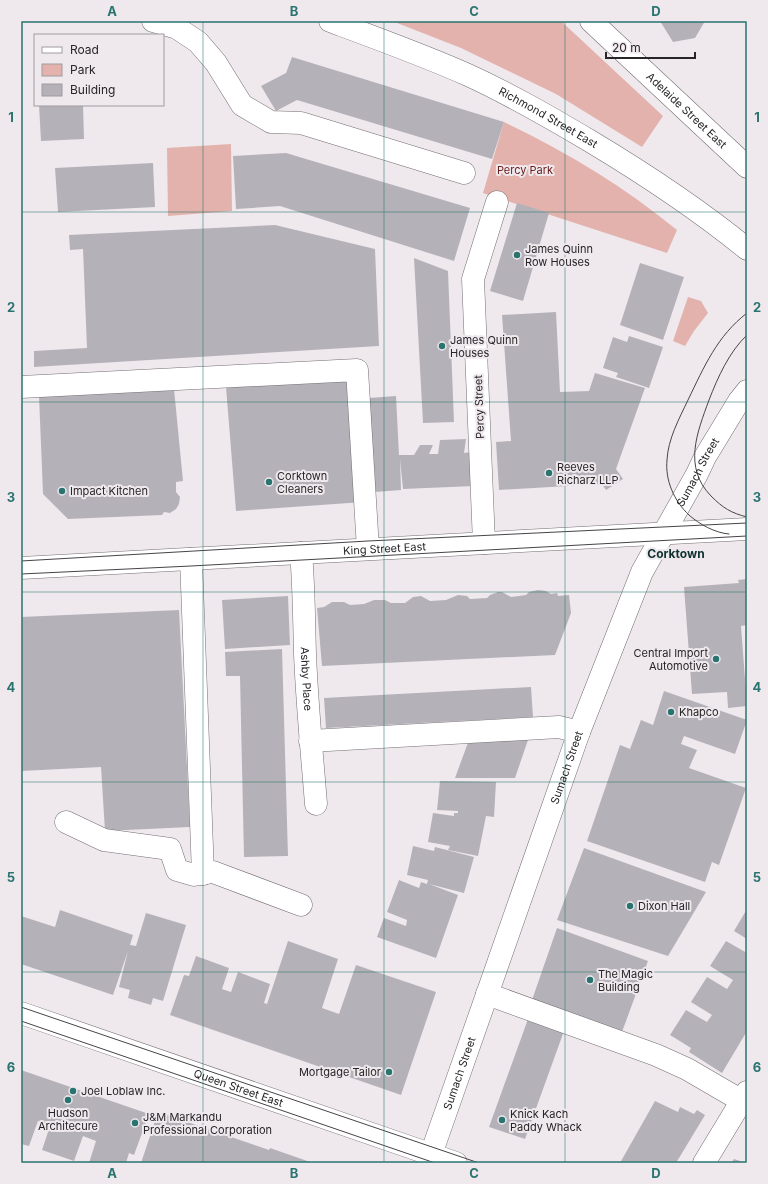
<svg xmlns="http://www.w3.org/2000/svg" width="768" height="1184" font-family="Inter,sans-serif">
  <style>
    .green { fill: #e3b2ac }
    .building { fill: #b4b2b8 }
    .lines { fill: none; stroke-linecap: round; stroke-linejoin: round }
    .minor-casing { stroke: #746e73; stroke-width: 23 }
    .major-casing { stroke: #746e73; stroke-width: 23 }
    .highway-casing { stroke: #746e73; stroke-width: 23 }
    .minor { stroke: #fff; stroke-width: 22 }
    .major { stroke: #fff; stroke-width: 22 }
    .highway { stroke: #fff; stroke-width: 22 }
    .tram { stroke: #474447; stroke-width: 1 }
    .grid { fill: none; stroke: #2a7470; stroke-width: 1; stroke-opacity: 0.55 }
    .poi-dot { fill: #2a7470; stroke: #efe9ee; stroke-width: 1.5 }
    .labels { text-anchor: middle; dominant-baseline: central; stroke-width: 4; stroke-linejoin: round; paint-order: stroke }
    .street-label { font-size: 11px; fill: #272527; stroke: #efe9ee }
    .park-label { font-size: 11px; fill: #6b201d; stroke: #efe9ee }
    .poi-label { font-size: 11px; fill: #272527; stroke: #efe9ee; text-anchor: start }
    .neighbourhood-label { font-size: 12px; font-weight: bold; fill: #0e312f; stroke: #efe9ee }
    .neatline { fill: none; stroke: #2a7470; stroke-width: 1.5 }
    .grid-label { font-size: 13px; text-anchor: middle; font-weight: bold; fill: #2a7470 }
  </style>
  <rect width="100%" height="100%" fill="#efe9ee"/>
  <path class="green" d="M392,21H561L663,116L642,147L556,94L461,48Z
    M504,122C565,151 625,187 677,230L667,253L483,193Z
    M231,144L232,211L168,216L167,148Z
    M688,297L701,301L708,313L694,331L685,346L673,341Z"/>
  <path class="building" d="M660,21H705L695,38L673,42Z
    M292,57L504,122L492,159L297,100L276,111L261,86L286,73Z
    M39,105H83L84,139L41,141Z
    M286,153L470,208L454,261L280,206L236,209L233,156Z
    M153,163L155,207L58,212L55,168Z
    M517,203L549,213L523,301L490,291Z
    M275,225L375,249L379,346L34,367V351L87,348L83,249L70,250L69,235Z
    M414,258L448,271L454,422L423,423Z
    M640,263L684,277L663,340L620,325Z
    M556,312L560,392L589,391L595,373L645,388L616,469L623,479L606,490L602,484L499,490L496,442L511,441L502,315Z
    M629,336L663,347L649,388L616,377L618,373L603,368L613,337L627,342Z
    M354,381L363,502L236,511L226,387Z
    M174,389L183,481L176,482V492L180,497L179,504L176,509L170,513L164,512L162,515L68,519L43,494L39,396Z
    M396,396L399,455H414L420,445H433L429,454H438L440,440L466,439L464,453L472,452L474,486L403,489L400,459L401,490L375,492L369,398Z
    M747,579V625L741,626L747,706L728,708L727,692L692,694L684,587L739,583L738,580Z
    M538,590L546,591L551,594L557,593L558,596L569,595L571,613L555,655L322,666L317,608L324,607L332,602H344L350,605L364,604L374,600H385L391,603H405L413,597L421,596L430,601L446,600L458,595L467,596L470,599L487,598L490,595L498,592H502L511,597L519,596L526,595L529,592Z
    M288,596L290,645L225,649L222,600Z
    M179,610L190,827L105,831L101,767L21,771V617Z
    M282,649L288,856L244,857L240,676H226L225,652Z
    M531,687L533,717L326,728L324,698Z
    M664,691L747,720L735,754L684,736L681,744L697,750L689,768L746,788L719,865L712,862L705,882L587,841L620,745L630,749L641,720L653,725Z
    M529,737L515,778H455L469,740Z
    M440,781L496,782L494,817L486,816L478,856L448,850L450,846L428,842L433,813L454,816V813H458V811L437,810Z
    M413,846L434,851L435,847L474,857L464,893L429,884L458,895L436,958L377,937L384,918L406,926L407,920L387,912L399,880L419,888L421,882L427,884L428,880L407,875Z
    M584,848L706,892L668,956L557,920Z
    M747,909V939L734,931Z
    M60,910L133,935L130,945L136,946L146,913L186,925L163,1001L153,998L151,1005L128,998L130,990L119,987L128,951L113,995L21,964V916L55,927Z
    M557,928L648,961L622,1032L532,1000Z
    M288,941L338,959L322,1008L339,1014L356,965L436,992L401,1095L170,1015L184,975L189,976L196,956L229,968L222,989L231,992L238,972L270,984L264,1003L267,1004Z
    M726,941L747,953V1031L722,1073L689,1052L691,1048L670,1035L686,1010L707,1022L712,1015L691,1002L707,977L727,989L733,980L710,966Z
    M528,1019L564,1031L525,1139L489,1127Z
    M21,1070L149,1114L134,1155L129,1153L126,1163H89L96,1141L83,1136L74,1161L42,1150L50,1126L38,1121L29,1146L21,1144Z
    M655,1101L678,1112L680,1107L694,1114L697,1110L705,1115L676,1163H620Z
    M158,1112L269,1150L270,1148L313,1163H141Z
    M734,1159L746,1163H731Z"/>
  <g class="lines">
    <defs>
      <g id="minor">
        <path d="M153,21L177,28L198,42L216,63L242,105L271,122L301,123L464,173"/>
        <path d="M21,387L357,370L368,549"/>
        <path d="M484,543L473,279L497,202"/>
        <path id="s1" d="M301,553C304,587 304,621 305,654C307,704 312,754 316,804"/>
        <path d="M191,559L203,874"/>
        <path d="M310,741L559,727L579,732"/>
        <path d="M66,822L104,840L170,849L177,870L194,875L213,872L301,905"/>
        <path d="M487,994L656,1055L687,1069L742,1101"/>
        <path id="s2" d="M428,1163L579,732L642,572L697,474L705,457L739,401L747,391"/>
        <path d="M704,1163L747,1092"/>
      </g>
      <g id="major">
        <path id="s3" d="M21,568L747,529"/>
        <path id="s4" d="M21,1013L456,1163"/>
      </g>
      <g id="highway">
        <path id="s5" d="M330,21C376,38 423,55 468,75C510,94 551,118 590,141C645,174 698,209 747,249"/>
        <path id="s6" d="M591,21L747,167"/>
      </g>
    </defs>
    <use href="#minor" class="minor-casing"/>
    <use href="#major" class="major-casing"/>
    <use href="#highway" class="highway-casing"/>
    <use href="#minor" class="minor"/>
    <use href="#major" class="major"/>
    <use href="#highway" class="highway"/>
    <path class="tram" d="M747,335C729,352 718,377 709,400C697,433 683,467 711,496C723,508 731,513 747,517
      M729,534C715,533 699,524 689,515C674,501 665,480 667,460C668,439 679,419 688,400C704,367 717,336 747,313
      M21,561L368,541L747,523
      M21,574L191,566L747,536
      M21,1007L479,1163
      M21,1021L435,1163"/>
  </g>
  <path class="grid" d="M203,21V1163M384,21V1163M565,21V1163M21,212H747M21,402H747M21,592H747M21,782H747M21,972H747"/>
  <g class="poi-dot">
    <circle cx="517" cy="255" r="4"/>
    <circle cx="442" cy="346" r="4"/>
    <circle cx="549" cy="473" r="4"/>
    <circle cx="269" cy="482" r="4"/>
    <circle cx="62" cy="491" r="4"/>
    <circle cx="716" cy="659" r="4"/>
    <circle cx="671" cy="712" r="4"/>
    <circle cx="630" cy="906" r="4"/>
    <circle cx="590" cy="980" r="4"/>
    <circle cx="389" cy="1072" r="4"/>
    <circle cx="73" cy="1091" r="4"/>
    <circle cx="68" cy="1100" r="4"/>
    <circle cx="502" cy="1120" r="4"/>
    <circle cx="135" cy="1123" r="4"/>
  </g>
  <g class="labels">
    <g class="street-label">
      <text stroke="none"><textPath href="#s6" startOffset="131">Adelaide Street East</textPath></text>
      <text stroke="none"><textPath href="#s5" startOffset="239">Richmond Street East</textPath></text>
      <text transform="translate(479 407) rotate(-92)">Percy Street</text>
      <text stroke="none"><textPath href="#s2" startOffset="743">Sumach Street</textPath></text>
      <text stroke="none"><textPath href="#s3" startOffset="364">King Street East</textPath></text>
      <text stroke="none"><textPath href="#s1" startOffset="126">Ashby Place</textPath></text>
      <text stroke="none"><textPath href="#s2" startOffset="419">Sumach Street</textPath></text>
      <text stroke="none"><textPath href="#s2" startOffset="95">Sumach Street</textPath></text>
      <text stroke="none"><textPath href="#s4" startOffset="230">Queen Street East</textPath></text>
    </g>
    <g class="park-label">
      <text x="525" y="170">Percy Park</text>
    </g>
    <g class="poi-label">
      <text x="525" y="249">James Quinn<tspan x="525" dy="13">Row Houses</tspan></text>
      <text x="450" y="340">James Quinn<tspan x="450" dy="13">Houses</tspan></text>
      <text x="557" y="467">Reeves<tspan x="557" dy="13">Richarz LLP</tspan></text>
      <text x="277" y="476">Corktown<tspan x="277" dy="13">Cleaners</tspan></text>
      <text x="70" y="491">Impact Kitchen</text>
      <text x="708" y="653" text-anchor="end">Central Import<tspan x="708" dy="13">Automotive</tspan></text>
      <text x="679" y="712">Khapco</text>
      <text x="638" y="906">Dixon Hall</text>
      <text x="598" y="974">The Magic<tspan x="598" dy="13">Building</tspan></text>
      <text x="381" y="1072" text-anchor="end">Mortgage Tailor</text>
      <text x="81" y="1091">Joel Loblaw Inc.</text>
      <text x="68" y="1113" text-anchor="middle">Hudson<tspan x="68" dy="13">Architecure</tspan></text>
      <text x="510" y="1114">Knick Kach<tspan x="510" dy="13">Paddy Whack</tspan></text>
      <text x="143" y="1117">J&amp;M Markandu<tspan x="143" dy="13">Professional Corporation</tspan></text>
    </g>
    <g class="neighbourhood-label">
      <text x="676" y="553">Corktown</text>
    </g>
  </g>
  <rect width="768" height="1184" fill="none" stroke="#efe9ee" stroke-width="44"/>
  <rect x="34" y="34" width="130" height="72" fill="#efe9ee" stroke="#9f9b9e"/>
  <rect x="42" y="47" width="20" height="6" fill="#ffffff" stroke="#9f9b9e"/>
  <text x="70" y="54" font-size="12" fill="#272527">Road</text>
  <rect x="42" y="64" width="20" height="12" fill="#e3b2ac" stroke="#9f9b9e"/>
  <text x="70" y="74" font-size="12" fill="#272527">Park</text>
  <rect x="42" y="84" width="20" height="12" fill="#b4b2b8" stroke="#9f9b9e"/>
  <text x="70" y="94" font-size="12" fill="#272527">Building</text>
  <path d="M606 52v6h89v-6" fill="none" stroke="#272527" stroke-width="2"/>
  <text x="612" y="52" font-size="12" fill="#272527" stroke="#efe9ee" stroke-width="3" paint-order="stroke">20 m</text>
  <rect x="22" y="22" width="724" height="1140" class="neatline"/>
  <g class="grid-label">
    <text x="112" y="16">A</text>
    <text x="294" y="16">B</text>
    <text x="474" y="16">C</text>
    <text x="656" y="16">D</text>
    <text x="11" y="122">1</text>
    <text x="757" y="122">1</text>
    <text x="11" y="312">2</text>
    <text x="757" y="312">2</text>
    <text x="11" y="502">3</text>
    <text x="757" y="502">3</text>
    <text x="11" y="692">4</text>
    <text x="757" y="692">4</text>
    <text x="11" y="882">5</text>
    <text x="757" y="882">5</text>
    <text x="11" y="1072">6</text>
    <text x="757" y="1072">6</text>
    <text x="112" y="1178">A</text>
    <text x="294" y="1178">B</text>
    <text x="474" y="1178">C</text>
    <text x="656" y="1178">D</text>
  </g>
</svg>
